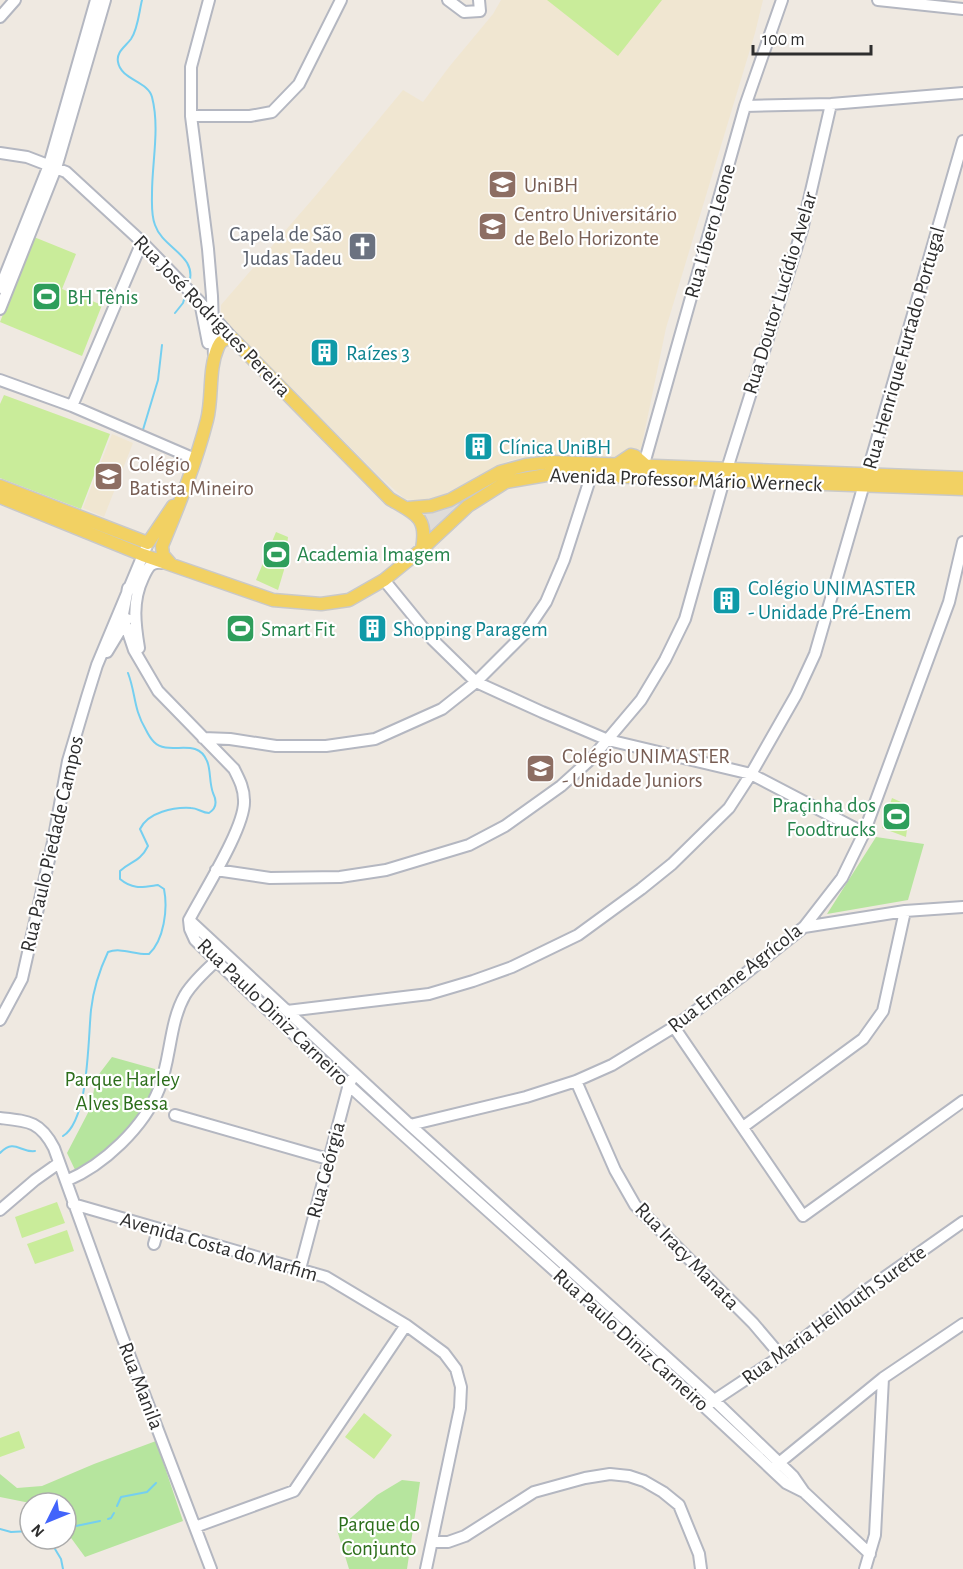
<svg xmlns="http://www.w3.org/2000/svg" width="963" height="1569" font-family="'Alegreya Sans',sans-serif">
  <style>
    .education { fill: #f0e6d1 }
    .green { fill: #b6e59e }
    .pitch { fill: #c9ec9a }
    .plaza { fill: #dfdcd8 }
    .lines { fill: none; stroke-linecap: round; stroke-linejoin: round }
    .stream { stroke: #75cff0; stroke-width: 2 }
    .minor-casing { stroke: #b4b7c1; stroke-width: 14 }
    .major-casing { stroke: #c9c9c9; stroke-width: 15 }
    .minor { stroke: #fff; stroke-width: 10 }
    .major { stroke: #f2d163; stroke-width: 12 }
    .labels { text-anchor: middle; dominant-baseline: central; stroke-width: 4.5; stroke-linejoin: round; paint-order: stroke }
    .education-label { font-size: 21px; fill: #785e54; stroke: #fff; text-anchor: start }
    .street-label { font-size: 21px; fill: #2e2e2e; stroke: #fff }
    .worship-label { font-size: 21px; fill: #5b616d; stroke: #fff; text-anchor: end }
    .leisure-label { font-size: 21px; fill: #27864d; stroke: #fff; text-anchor: start }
    .culture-label { font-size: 21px; fill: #0d838f; stroke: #fff; text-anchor: start }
    .park-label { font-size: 21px; fill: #2c6e1b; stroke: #fff }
  </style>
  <rect width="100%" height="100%" fill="#efe9e1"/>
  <path class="education" d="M501,0H763L755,33L666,328L641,449L615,460L552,455L510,460L433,500L422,501L405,499L380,477L226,322L221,315V305L317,194L403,90L423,102L449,67L493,14Z
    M112,434L133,443L104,517L83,508Z"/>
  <path class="green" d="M876,837L924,844L908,900L827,914Z
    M112,1057L155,1069C157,1082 154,1088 148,1100C132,1134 105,1151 77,1174L67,1153L91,1107L96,1078Z
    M156,1441L183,1521L85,1557L66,1531V1503H30L0,1497V1474L17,1488L42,1486L94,1464Z
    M402,1480L420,1482L407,1569H349L337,1530L377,1495Z"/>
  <path class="pitch" d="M547,0H662L618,56Z
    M34,237L76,254L62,289L102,305L82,356L0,322Z
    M4,395L110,434L81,509L0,478V404Z
    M276,532L288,537L284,570L278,590L256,580Z
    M892,798L910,806L906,837L882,828Z
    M57,1202L65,1223L22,1238L15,1217Z
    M67,1230L74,1251L35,1264L27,1244Z
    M364,1413L392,1435L374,1459L345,1437Z
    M19,1431L25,1448L0,1457V1438Z"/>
  <path class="plaza" d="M465,499L428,539L417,509H431Z"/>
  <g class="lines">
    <path class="stream" d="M142,0C139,12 138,29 131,39C125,47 116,52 118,62C121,80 148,81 152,97C160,128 152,162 152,193C152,203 151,215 155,225C163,249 198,255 189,284
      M175,313L183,303L186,293
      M142,433L158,380L162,345
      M63,1136C89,1120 88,1038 91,1010C93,992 100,969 108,952C121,947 135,955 149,954C164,940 168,909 164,889L158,885C143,887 133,890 120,879V871C131,861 140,862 148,846L140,829C148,812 174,807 191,808C198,808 202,813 209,813C217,808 217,801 213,793C209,782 211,770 207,761C197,736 169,757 154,742C151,739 148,734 146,730C133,708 136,694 128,673
      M0,1153C15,1138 20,1153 35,1151
      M117,1506L121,1497L147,1492L156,1483
      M108,1519L111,1518L114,1513
      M0,1529L11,1532L30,1531
      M66,1532L76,1526L100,1521
      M49,1539L61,1559L63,1569
      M54,1547L59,1539"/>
    <defs>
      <path id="minor" d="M209,0L191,67V116L208,249L212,296L214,356
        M448,0L464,12L480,11L479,0
        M878,0L963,9
        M0,17L15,0
        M745,106L831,104L963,93
        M191,116H250L272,112L299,84L341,0
        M0,153L27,157L66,172L142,242L200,302L232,338
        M0,288L49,165L96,0
        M200,302L208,343
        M0,309L56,168L105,0
        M0,380L72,406L195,459
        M72,406L142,242
        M644,464L745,106L782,0
        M384,580L433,640L476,682L542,712L608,740L751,774L864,833
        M128,588L123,614L125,623L134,650L158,691L234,769C239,779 244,788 244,800C246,826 203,893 189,920L190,929L195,940C386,1127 592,1298 786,1483L804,1492
        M139,648C135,624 132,601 143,578C148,567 151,561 163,563
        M107,652L127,619
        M203,738L230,739L276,746H326L375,739L442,709L476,682L525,633L546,602L564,560L591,476
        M216,870L270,878L340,877L386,870L469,845L505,826L561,786L592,758L641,700L665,660L685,619L727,469L802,230L831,104
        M189,920L410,1125L714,1400L793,1476L804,1492L870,1554
        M804,927L905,911L963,907
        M287,1011L429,994L473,981L512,967L578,935L641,889L672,864L729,808L751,774L796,695L815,654L963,141
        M0,1020L22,979L53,842L68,761L87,697L97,665L148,543
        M674,1027L803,1216L963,1101
        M576,1081L615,1170L635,1205L753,1323L781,1356
        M175,1115L328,1159
        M0,1118C28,1121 40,1121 54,1148L122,1336L211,1569
        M410,1125L526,1097L576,1081L612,1065L674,1027L741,977L804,927L842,878L864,833L949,602L963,542
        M743,1127L863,1039L883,1011L905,911
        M66,1181C104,1165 144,1127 159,1089C171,1059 169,1023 185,995C193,982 205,971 216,961
        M73,1204L326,1277L406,1325L444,1353L456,1369L461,1387L460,1408L426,1569
        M0,1210L35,1180L59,1163
        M154,1244L158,1230
        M300,1269L349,1084L352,1079
        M710,1403L781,1356L858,1296L963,1222
        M774,1467L883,1378L963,1324
        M195,1527L294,1491L406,1325
        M432,1542H448L465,1536L534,1492L585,1478L610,1474L629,1476L644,1481L663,1492L679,1505L699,1554L701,1569
        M865,1569L875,1535L883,1378"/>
      <path id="major" d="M616,465L631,455L635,456L644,464
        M0,486L148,543L173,506
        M0,497L143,555L273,600L321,604L349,600L384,580L422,549L468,506L506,482L552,474L963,489
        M408,508L431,506L450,500L500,472L526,465L552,462L963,478
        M170,563L163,555L162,546C179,505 196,463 207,420C213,396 208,370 218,347C221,340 225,339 232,338L390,499C415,514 428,516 422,549"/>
    </defs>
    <use href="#minor" class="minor-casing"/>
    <use href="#major" class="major-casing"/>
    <use href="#minor" class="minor"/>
    <use href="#major" class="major"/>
  </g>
  <defs>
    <symbol id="university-square" viewBox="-11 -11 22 22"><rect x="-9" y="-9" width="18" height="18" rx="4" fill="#8d6e63" stroke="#fff"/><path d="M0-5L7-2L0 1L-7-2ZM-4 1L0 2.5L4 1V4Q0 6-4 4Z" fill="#fff"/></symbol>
    <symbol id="church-square" viewBox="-11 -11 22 22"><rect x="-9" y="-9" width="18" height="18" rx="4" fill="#6b7280" stroke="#fff"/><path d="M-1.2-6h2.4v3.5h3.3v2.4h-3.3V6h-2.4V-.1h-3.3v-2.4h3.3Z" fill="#fff"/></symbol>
    <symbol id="stadium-square" viewBox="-11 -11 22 22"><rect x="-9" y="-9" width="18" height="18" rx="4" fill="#2e9e5b" stroke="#fff"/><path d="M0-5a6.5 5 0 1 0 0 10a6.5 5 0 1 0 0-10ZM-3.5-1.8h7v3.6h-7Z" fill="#fff"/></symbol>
    <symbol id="building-square" viewBox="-11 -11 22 22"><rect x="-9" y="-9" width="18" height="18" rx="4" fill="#0f9aa8" stroke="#fff"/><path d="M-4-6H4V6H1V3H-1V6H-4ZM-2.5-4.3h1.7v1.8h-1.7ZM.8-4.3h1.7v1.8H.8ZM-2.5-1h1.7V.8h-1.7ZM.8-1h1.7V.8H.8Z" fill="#fff"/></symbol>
    <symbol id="school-square" viewBox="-11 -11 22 22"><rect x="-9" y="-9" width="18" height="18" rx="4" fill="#8d6e63" stroke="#fff"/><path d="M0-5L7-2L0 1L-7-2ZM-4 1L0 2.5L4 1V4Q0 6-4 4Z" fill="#fff"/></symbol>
  </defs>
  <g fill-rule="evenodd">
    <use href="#university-square" x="486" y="168" width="33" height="33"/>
    <use href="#university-square" x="476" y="210" width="33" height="33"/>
    <use href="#church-square" x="346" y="230" width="33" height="33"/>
    <use href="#stadium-square" x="30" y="280" width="33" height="33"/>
    <use href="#building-square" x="308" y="336" width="33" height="33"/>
    <use href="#building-square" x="462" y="430" width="33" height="33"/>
    <use href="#school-square" x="92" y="460" width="33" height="33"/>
    <use href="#stadium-square" x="260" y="538" width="33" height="33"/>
    <use href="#building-square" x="710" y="584" width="33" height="33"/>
    <use href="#stadium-square" x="224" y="612" width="33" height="33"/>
    <use href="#building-square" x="356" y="612" width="33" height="33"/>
    <use href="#school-square" x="524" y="752" width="33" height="33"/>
    <use href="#stadium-square" x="880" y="800" width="33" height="33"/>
  </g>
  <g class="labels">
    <g class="education-label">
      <text x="524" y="185">UniBH</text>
      <text x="514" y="214">Centro Universitário<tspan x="514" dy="24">de Belo Horizonte</tspan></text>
      <text x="129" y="464">Colégio<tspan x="129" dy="24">Batista Mineiro</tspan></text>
      <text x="562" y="756">Colégio UNIMASTER<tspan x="562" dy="24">- Unidade Juniors</tspan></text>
    </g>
    <g class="street-label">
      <text transform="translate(710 231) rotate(-74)">Rua Líbero Leone</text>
      <text transform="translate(780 293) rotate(-73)">Rua Doutor Lucídio Avelar</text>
      <text transform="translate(212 316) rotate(46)">Rua José Rodrigues Pereira</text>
      <text transform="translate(904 348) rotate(-74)">Rua Henrique Furtado Portugal</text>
      <text transform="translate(686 480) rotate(2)">Avenida Professor Mário Werneck</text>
      <text transform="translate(52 844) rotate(-77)">Rua Paulo Piedade Campos</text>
      <text transform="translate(735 978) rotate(-38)">Rua Ernane Agrícola</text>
      <text transform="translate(273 1012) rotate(44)">Rua Paulo Diniz Carneiro</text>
      <text transform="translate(326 1170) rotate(-75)">Rua Geórgia</text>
      <text transform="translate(219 1247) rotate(16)">Avenida Costa do Marfim</text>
      <text transform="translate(687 1256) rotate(46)">Rua Iracy Manata</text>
      <text transform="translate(834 1315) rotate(-36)">Rua Maria Heilbuth Surette</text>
      <text transform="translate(631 1340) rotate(42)">Rua Paulo Diniz Carneiro</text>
      <text transform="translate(141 1386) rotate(69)">Rua Manila</text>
    </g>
    <g class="worship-label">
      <text x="342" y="234">Capela de São<tspan x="342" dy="24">Judas Tadeu</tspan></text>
    </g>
    <g class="leisure-label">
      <text x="67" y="297">BH Tênis</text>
      <text x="297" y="554">Academia Imagem</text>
      <text x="261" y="629">Smart Fit</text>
      <text x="876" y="805" text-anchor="end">Praçinha dos<tspan x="876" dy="24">Foodtrucks</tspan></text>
    </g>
    <g class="culture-label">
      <text x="346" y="353">Raízes 3</text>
      <text x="499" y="447">Clínica UniBH</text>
      <text x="748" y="588">Colégio UNIMASTER<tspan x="748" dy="24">- Unidade Pré-Enem</tspan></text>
      <text x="393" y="629">Shopping Paragem</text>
    </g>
    <g class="park-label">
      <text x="122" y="1079">Parque Harley<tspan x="122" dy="24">Alves Bessa</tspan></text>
      <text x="379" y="1524">Parque do<tspan x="379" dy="24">Conjunto</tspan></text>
    </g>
  </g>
  <g transform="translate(48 1521) rotate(227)"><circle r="28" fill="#ffffff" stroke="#ababab" stroke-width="1.5"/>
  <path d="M0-4.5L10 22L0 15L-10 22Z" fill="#4264fb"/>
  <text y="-9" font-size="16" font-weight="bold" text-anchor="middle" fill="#2e2e2e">N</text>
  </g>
  <path d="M753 45v9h118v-9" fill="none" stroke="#2e2e2e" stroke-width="3"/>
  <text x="762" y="45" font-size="18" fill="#2e2e2e" stroke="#ffffff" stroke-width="4.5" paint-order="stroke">100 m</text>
</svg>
